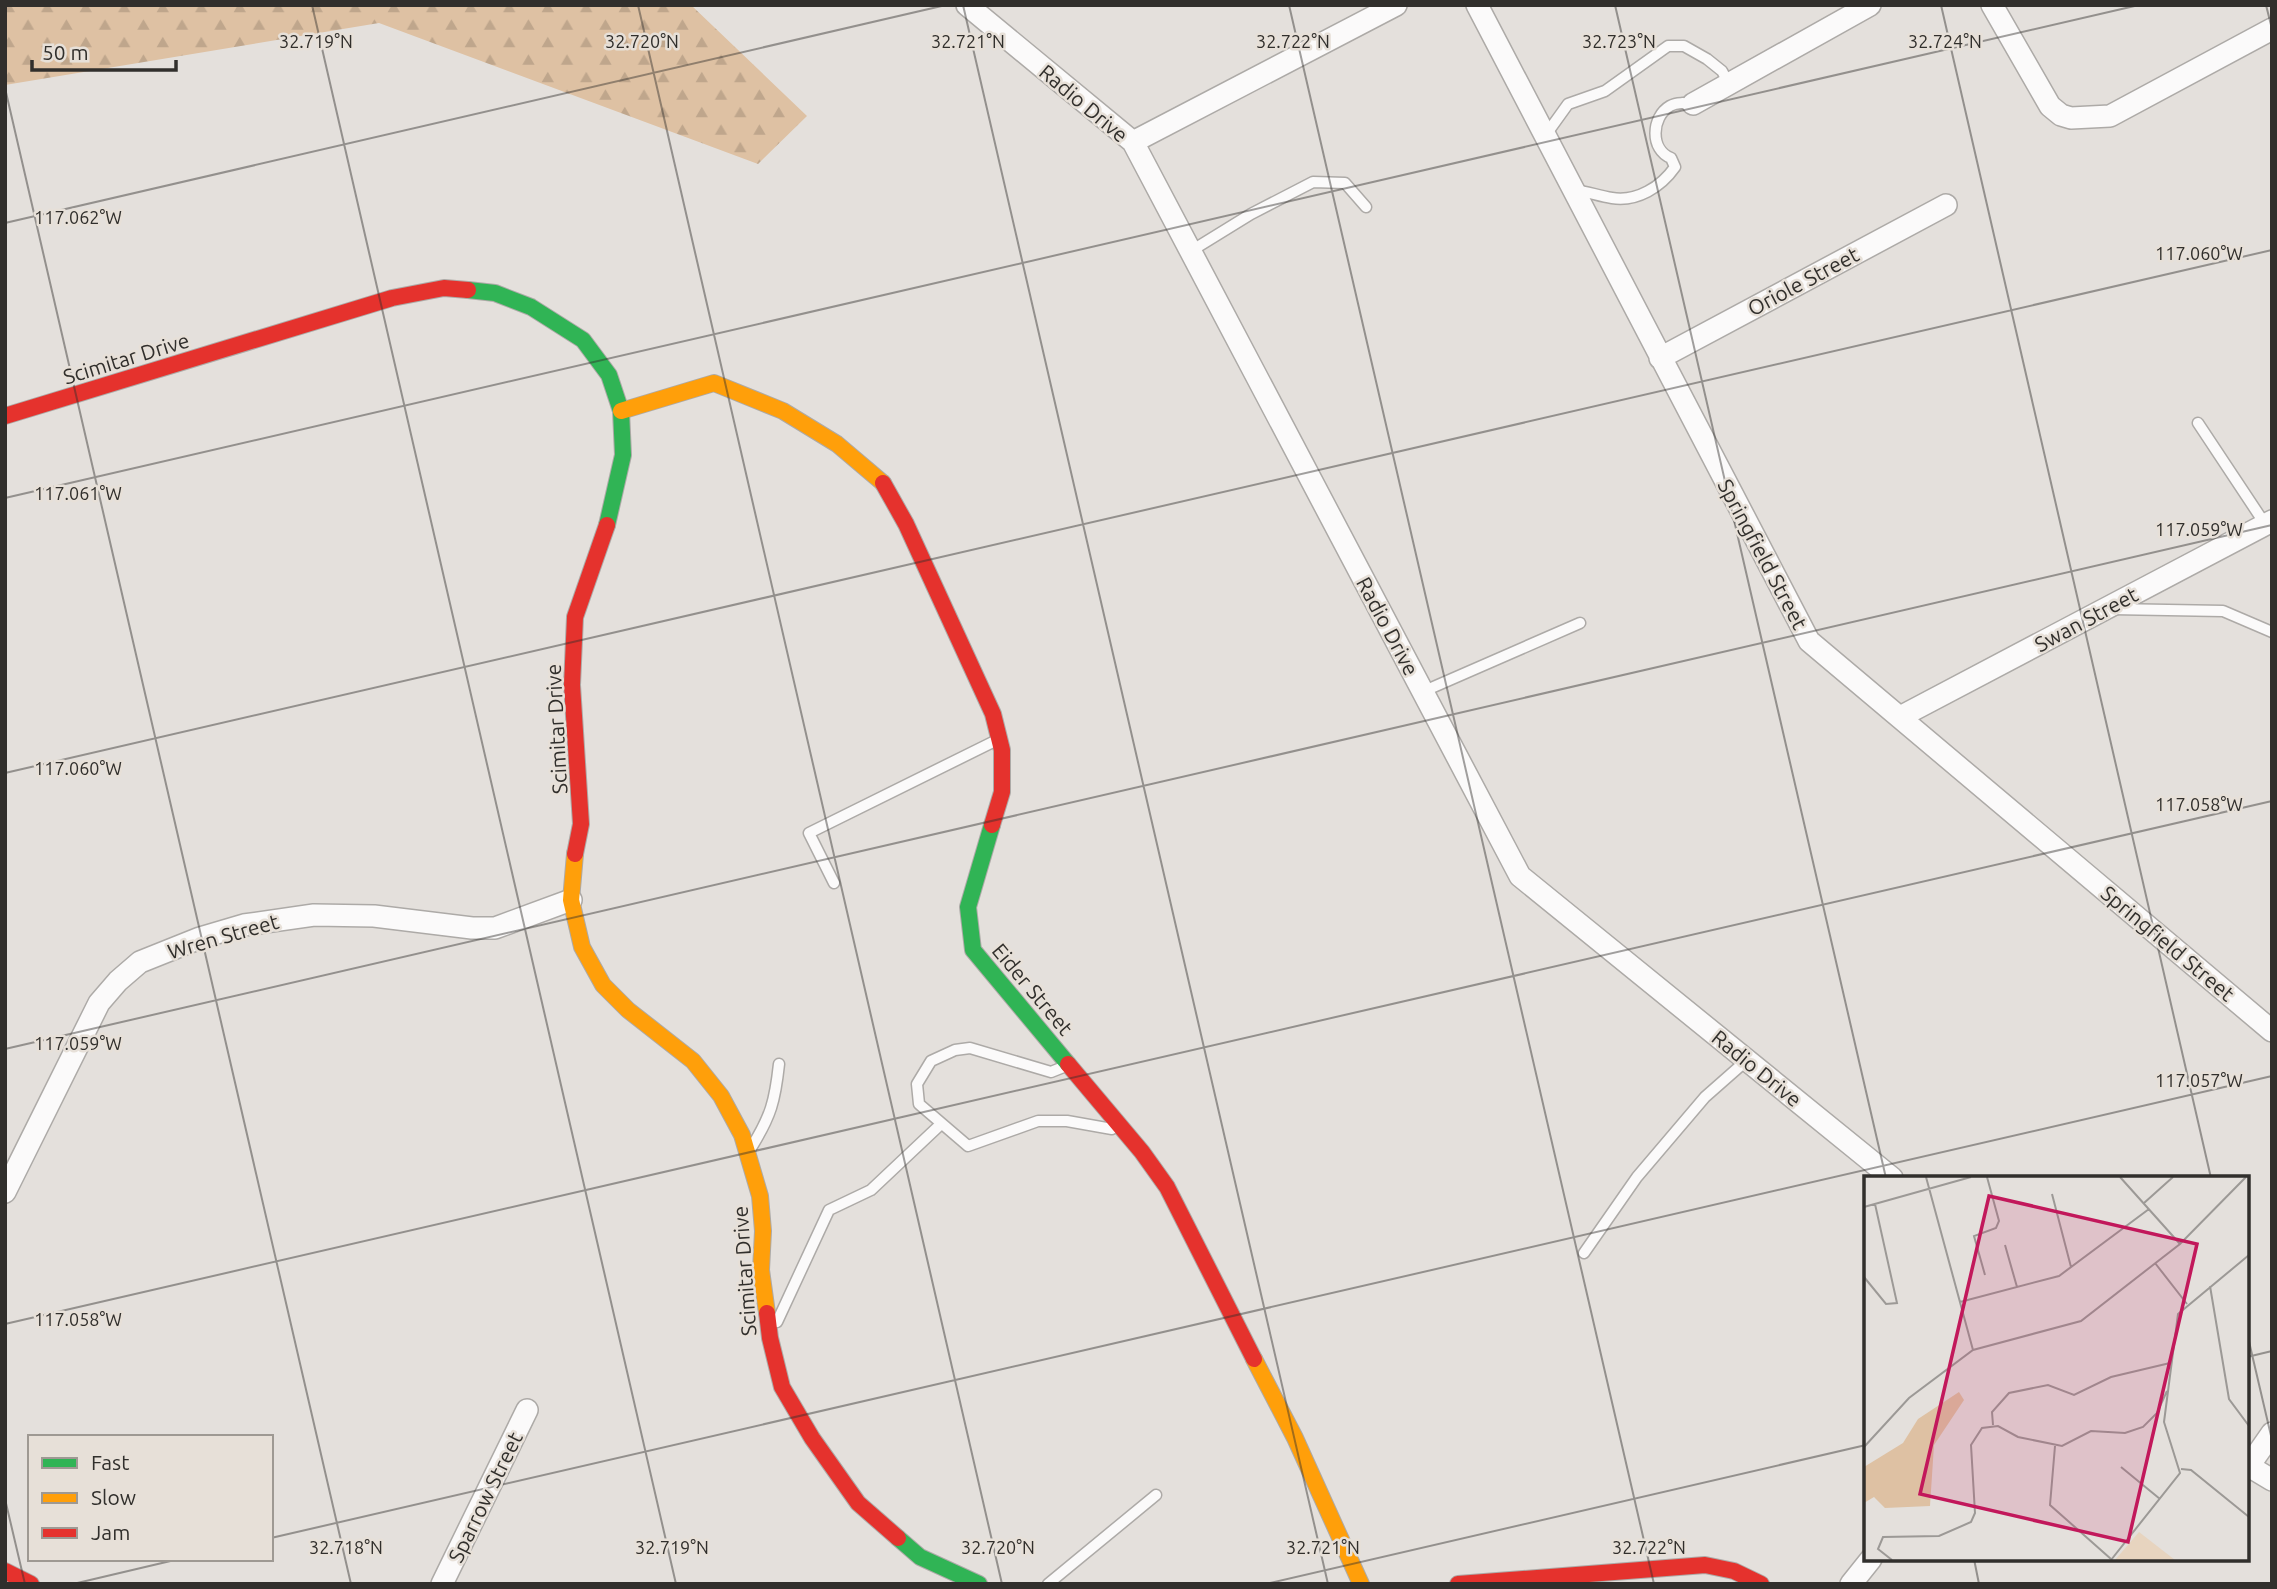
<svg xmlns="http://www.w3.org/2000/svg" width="2277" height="1589" font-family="Ubuntu,sans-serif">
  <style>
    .forest { fill: url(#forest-firs) }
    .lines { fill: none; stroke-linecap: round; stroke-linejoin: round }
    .lane-casing { stroke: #adaaa7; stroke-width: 13 }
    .street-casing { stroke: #adaaa7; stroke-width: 24 }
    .fast-casing { stroke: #adaaa7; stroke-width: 18 }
    .slow-casing { stroke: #adaaa7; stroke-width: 18 }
    .jam-casing { stroke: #adaaa7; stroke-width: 18 }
    .lane { stroke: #fbfafa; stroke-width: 10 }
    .street { stroke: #fbfafa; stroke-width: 21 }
    .fast { stroke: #30b455; stroke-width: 16 }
    .slow { stroke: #ff9f0a; stroke-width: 16 }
    .jam { stroke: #e5322d; stroke-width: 16 }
    .ticks { fill: none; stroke: #312f2c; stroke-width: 2; stroke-opacity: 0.45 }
    .labels { text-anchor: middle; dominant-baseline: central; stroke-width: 5; stroke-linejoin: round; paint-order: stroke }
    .street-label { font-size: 21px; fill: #312f2c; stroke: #e7e0d8 }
    .inset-road { fill: none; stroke: #9c9996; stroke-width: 2 }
    .view { fill: #c2185b; fill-opacity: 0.15; stroke: #c2185b; stroke-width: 3.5 }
    .inset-edge { fill: none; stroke: #312f2c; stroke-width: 3.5 }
    .ticks-label { font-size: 18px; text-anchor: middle; fill: #312f2c; stroke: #e7e0d8; stroke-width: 5; stroke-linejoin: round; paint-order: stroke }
  </style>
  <defs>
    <pattern id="forest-firs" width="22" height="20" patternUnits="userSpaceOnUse" patternTransform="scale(1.75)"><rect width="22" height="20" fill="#dec1a3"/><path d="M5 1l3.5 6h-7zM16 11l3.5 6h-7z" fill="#bfa68c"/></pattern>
  </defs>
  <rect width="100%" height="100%" fill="#e4e0dc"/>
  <path class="forest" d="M5,5H691L807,116L758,164L379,23L5,85Z"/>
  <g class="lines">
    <defs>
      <path id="lane" d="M1545,136L1568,104L1605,91L1668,46H1684L1707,59L1722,71L1729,84
        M1573,190C1587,191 1598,196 1612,198C1637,202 1661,187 1675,167L1671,158C1650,150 1651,117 1670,106C1677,102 1685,103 1693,104
        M1191,251L1251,214L1313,182L1345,183L1366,207
        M2198,423L2265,524
        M2112,609L2223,611L2272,632
        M1422,692L1580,623
        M834,883L809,833L997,740
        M1066,1066L1051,1072L970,1048L955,1050L931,1061L917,1084L919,1104L968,1146L1038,1121H1067L1112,1129
        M751,1148C771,1116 775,1101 779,1064
        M1584,1253L1637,1177L1705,1097L1747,1060
        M777,1322L829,1210L871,1190L941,1124
        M1048,1584L1156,1495"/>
      <path id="street" d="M967,5L1133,142L1520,876L1892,1178
        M1477,5L1809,641L2272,1031
        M1992,5L2050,106L2061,115L2071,118L2110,116L2272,29
        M1693,104L1870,5
        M1133,142L1396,5
        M1660,358L1946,205
        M1900,717L2272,521
        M5,1192L99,1003L118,981L140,962L200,938L244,925L314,915L374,916L472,928H495L571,900
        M2247,1465L2272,1480
        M2249,1466L2272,1433
        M442,1584L527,1410
        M1851,1584L1871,1559"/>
      <path id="fast" d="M468,290L495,293L531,307L583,340L609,375L621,411L623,455L607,525
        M992,825L968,907L973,950L1068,1064
        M898,1538L920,1557L979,1584"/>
      <path id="slow" d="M621,411L714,383L783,411L837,444L883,483
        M575,854L571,900L582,947L603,985L628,1010L693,1061L721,1096L742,1135L760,1196L763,1231L761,1270L767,1313
        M1254,1359L1295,1438L1361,1584"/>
      <path id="jam" d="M5,416L392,298L444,288L468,290
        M883,483L906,524L993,714L1002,750V792L992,825
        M575,854L581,824L572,685L575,617L607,525
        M1068,1064L1142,1152L1167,1187L1254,1359
        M767,1313L770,1338L782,1387L812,1438L858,1503L898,1538
        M5,1571L31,1584
        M1458,1584L1705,1565L1734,1571L1761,1584"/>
    </defs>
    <use href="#lane" class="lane-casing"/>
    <use href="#street" class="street-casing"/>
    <use href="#fast" class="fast-casing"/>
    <use href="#slow" class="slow-casing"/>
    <use href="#jam" class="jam-casing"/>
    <use href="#lane" class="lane"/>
    <use href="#street" class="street"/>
    <use href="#fast" class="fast"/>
    <use href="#slow" class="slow"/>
    <use href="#jam" class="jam"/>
  </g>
  <path class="ticks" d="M312,5L676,1584M638,5L1002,1584M963,5L1328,1584M1289,5L1654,1584M1615,5L1886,1178M1941,5L2211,1178M2266,5L2272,29M5,88L351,1584M5,223L946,5M5,498L2139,5M5,773L2272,250M5,1049L2272,525M5,1324L2272,801M2247,1333L2272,1440M2247,1357L2272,1351M5,1499L25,1584M271,1538L2272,1076M1974,1559L1979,1584M73,1584L179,1559M1266,1584L1866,1445"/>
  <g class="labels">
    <g class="street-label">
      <text transform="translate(1084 103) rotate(40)">Radio Drive</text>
      <text transform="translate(1803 281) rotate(-28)">Oriole Street</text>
      <text transform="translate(126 358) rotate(-17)">Scimitar Drive</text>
      <text transform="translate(1763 554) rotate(62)">Springfield Street</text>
      <text transform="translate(2086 619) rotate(-28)">Swan Street</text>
      <text transform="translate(1388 626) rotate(62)">Radio Drive</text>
      <text transform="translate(556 729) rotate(-93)">Scimitar Drive</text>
      <text transform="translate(223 936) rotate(-16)">Wren Street</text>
      <text transform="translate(2168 943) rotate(40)">Springfield Street</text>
      <text transform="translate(1033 989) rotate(50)">Eider Street</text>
      <text transform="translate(1757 1068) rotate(39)">Radio Drive</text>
      <text transform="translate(744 1271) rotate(-94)">Scimitar Drive</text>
      <text transform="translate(485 1497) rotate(-64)">Sparrow Street</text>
    </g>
  </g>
  <g transform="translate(1864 1176)">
    <rect width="385" height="385" fill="#e4e0dc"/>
    <path d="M275,356L311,384H251Z" fill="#e7d4bf"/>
    <path d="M95,216L100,224L70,269L66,330L21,332L10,321L0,327V291L39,267L54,243Z" fill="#dec1a3"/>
    <path class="inset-road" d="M62,1L109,174M256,1L316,68M188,18L207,91M280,27L309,1M0,31L107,1M141,69L153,111M291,87L323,128M121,99L110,60L132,52L135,45L123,1M0,101L22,128L33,127L11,28M346,110L365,223L385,250M96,126L195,100L285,33M129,249L128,236L145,217L184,209L210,219L247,201L306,187M191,270L186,329L247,383M0,271L45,222L109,174L217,145L316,68L382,1M257,291L296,323M317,293L327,294L385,341M28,384L14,373L19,361L75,360L107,346L111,337L107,269L118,252L134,250L154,261L198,270L227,255L261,257L279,251L293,237L303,215M247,384L316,297L300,246L314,138L385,79"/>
    <path class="view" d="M125,20L333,68L264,366L56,318Z"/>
    <rect width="385" height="385" class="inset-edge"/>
  </g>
  <g class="ticks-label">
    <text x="316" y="48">32.719°N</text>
    <text x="642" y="48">32.720°N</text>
    <text x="968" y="48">32.721°N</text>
    <text x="1293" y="48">32.722°N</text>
    <text x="1619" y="48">32.723°N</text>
    <text x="1945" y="48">32.724°N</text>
    <text x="78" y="224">117.062°W</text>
    <text x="2199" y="260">117.060°W</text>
    <text x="78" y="500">117.061°W</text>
    <text x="2199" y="536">117.059°W</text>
    <text x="78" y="775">117.060°W</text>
    <text x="2199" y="811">117.058°W</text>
    <text x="78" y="1050">117.059°W</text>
    <text x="2199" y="1087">117.057°W</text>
    <text x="78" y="1326">117.058°W</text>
    <text x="346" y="1554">32.718°N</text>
    <text x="672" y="1554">32.719°N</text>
    <text x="998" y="1554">32.720°N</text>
    <text x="1323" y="1554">32.721°N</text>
    <text x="1649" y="1554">32.722°N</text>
  </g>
  <rect width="2277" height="1589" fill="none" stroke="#312f2c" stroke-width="14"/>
  <rect x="28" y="1435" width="245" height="126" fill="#e7e0d8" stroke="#9e9993" stroke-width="2"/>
  <rect x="42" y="1458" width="35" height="10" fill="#30b455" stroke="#9e9993" stroke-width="2"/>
  <text x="91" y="1470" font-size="21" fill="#312f2c">Fast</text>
  <rect x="42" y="1493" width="35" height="10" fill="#ff9f0a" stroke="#9e9993" stroke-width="2"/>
  <text x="91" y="1505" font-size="21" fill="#312f2c">Slow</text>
  <rect x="42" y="1528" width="35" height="10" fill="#e5322d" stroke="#9e9993" stroke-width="2"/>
  <text x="91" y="1540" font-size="21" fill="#312f2c">Jam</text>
  <path d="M32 60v10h144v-10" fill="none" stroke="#312f2c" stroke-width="3.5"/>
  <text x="42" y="60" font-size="21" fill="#312f2c" stroke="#e7e0d8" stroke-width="5" paint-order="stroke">50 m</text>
</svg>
